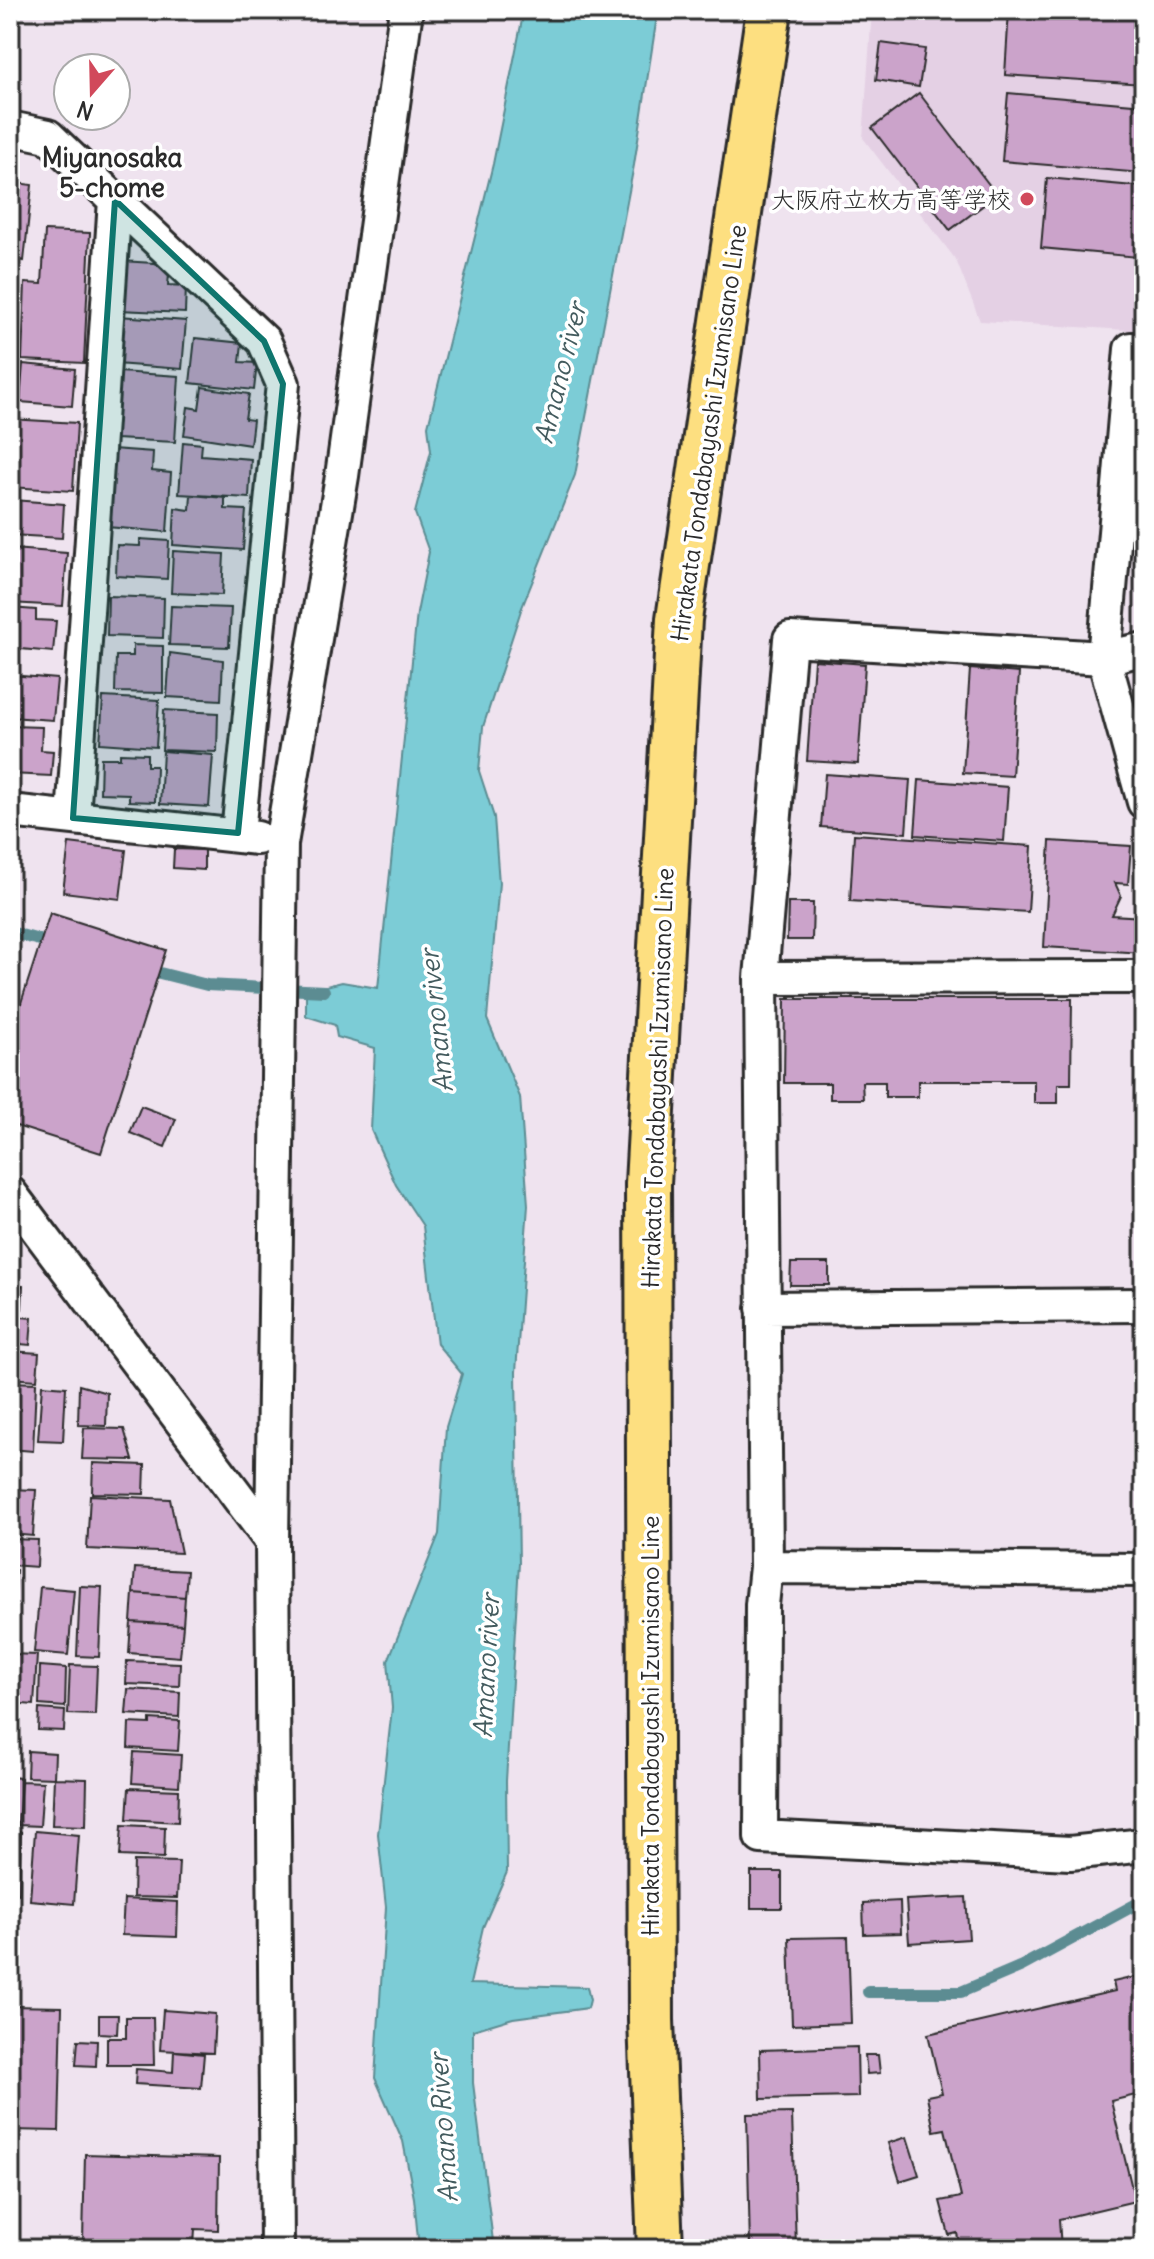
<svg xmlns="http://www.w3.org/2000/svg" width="1154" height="2259" font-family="Delius,'Klee One',sans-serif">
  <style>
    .built { fill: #e4d0e4 }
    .water { fill: #7bccd6; stroke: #5b8c92; stroke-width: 2 }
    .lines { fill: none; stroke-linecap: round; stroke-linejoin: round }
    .stream { stroke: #5b8c92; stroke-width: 12 }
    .building { fill: #cba3ca; stroke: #2b2b2b; stroke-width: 2 }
    .street-casing { stroke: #2b2b2b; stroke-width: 38 }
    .primary-casing { stroke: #2b2b2b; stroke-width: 50 }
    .street { stroke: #fff; stroke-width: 32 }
    .primary { stroke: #fddf80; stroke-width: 44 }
    .marked { fill: #0f766e; fill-opacity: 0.2; stroke: #0f766e; stroke-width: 6; stroke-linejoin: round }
    .poi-dot { fill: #d1495b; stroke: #fff; stroke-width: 3 }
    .labels { text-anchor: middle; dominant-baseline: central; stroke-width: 7; stroke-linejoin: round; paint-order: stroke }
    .poi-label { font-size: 24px; fill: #2b2b2b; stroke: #fff; text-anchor: end }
    .street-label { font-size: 24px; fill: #2b2b2b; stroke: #fff }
    .neighbourhood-label { font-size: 26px; font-weight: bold; fill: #2b2b2b; stroke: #fff }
    .water-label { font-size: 26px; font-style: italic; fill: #435b5e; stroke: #fff }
  </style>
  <rect width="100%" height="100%" fill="#efe3ef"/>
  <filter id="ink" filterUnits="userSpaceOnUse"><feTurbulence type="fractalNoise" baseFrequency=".0125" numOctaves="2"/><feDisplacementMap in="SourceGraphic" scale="16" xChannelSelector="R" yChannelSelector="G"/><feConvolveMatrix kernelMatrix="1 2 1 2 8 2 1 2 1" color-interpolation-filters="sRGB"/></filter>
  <g filter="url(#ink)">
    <path class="built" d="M872,10H1144V331L980,321L956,260L863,138Z"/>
    <path class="water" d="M524,10H658L634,165L575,475L521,610L483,727L479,771L494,817L499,883L487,1019L520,1097L528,1205L516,1372L519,1563L506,1781L507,1872L483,1927L470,1984L587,1987L590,2000L588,2008L513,2018L473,2030V2083L494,2249H419L414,2198L403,2141L375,2078L386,1907L378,1834L392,1708L388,1661L439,1534L446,1427L462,1374L437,1344L423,1226L396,1185L371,1130L375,1048L337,1037L335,1025L306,1016V991L342,982L378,988L417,613L429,552L415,513L431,451L428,426L493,164Z"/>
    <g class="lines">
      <path class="stream" d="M10,932L57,945
        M144,969L207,985L324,991
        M868,1992H961L1022,1966L1144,1900"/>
    </g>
    <path class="building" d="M1009,10H1144V84L1005,75Z
      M881,43L925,49L919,87L876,80Z
      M919,93L997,195L950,230L872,128Z
      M1008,93L1144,105L1142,173L1002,161Z
      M1047,178L1144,187L1138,257L1041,248Z
      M10,182L32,185L24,261L10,259Z
      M45,231L90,233L84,363L22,360L25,283L42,284Z
      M121,261L170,264L168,285L186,286L185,313L119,310Z
      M10,265L17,266L14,298H10Z
      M10,310L20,311L13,400H10Z
      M119,316L186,321L182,369L116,364Z
      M195,338L242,343L240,362L257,363L254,390L190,383Z
      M23,364L75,369L72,406L20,402Z
      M119,372L179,376L175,442L115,439Z
      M202,387L249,394L245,419L253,420L250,445L184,435L188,407L199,409Z
      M10,419L77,423L73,491L10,487Z
      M183,442L202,444L201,455L251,459L249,498L179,494Z
      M112,449L153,452L152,471L171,473L167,532L107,527Z
      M191,495L225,498V509L246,510L243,550L173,545L175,508L190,510Z
      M13,500L64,504L62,538L11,535Z
      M140,539L169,541L167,579L116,576L117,545L140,546Z
      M11,549L67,553L63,606L10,603Z
      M173,551L224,554L222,595L171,593Z
      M108,596L164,598L163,638L107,636Z
      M171,606L231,608L229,647L169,645Z
      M10,608L36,610V620L56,621L53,652L10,648Z
      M133,645L163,646V693L115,692L116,656H133Z
      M170,653L223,660L221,700L167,697Z
      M814,660L865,664L858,764L807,761Z
      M970,669L1019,673L1012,776L963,773Z
      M10,675L57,679L53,720L10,717Z
      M103,697L159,700L156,747L100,743Z
      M164,710L218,713L217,752L162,750Z
      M11,726L42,727L41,750L53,751L51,776L10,774Z
      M163,751L213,755L209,807L160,804Z
      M120,753L147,754V766H156L155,802L129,801V794L100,793L101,758H120Z
      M825,774L910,780L906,833L821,827Z
      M919,780L1008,787L1004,841L915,835Z
      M854,834L1032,846L1028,912L850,901Z
      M1050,841L1131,846L1128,884L1115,883L1121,896L1112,915L1144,917V953L1044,947Z
      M69,843L126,850L120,899L63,892Z
      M174,849L204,850V870L173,868Z
      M788,903H813L812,940H787Z
      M50,913L166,950L101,1153L10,1124V1037Z
      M785,999H1072L1071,1084H1058V1103H1034V1081H918V1097H885V1082H862L863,1099H830V1083H784Z
      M141,1106L176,1119L165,1147L130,1133Z
      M791,1263H829V1285H790Z
      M10,1264H17V1284H10Z
      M10,1285L23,1286L22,1309L10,1308Z
      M10,1316L32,1318L30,1345L10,1343Z
      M10,1351L39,1353L37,1380L10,1378Z
      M10,1382L36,1383L33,1451L10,1449Z
      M42,1385L66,1387L63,1441L38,1440Z
      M79,1385L107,1393L106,1426L78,1425Z
      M84,1428L124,1429L133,1460L82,1459Z
      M93,1463L145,1465L144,1494L92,1493Z
      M10,1489L36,1490L33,1536L10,1534Z
      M90,1495L170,1499L181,1553L87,1549Z
      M10,1539L38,1540L37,1567L10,1565Z
      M135,1568L187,1571L185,1597L133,1593Z
      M10,1570H16L15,1595H10Z
      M80,1586L102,1587L99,1657L77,1656Z
      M40,1587L74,1590L68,1655L34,1652Z
      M133,1593L185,1597L183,1625L131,1622Z
      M131,1622L183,1625L180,1657L129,1653Z
      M10,1625H15L14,1650H10Z
      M10,1654L37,1655L34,1705L10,1703Z
      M127,1661L180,1663L179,1686L126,1684Z
      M70,1665L97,1666L95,1715L68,1714Z
      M40,1666L66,1668L65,1707L39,1705Z
      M128,1689L180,1692L179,1717L126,1714Z
      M39,1709L65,1711L64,1731L38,1730Z
      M150,1719L180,1721L178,1751L128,1748L129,1723L150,1724Z
      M28,1751L55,1753L54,1778L27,1777Z
      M134,1752L181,1755L179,1786L132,1783Z
      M10,1777L21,1778L18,1830H10Z
      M54,1778L87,1779L86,1826L52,1825Z
      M21,1781L43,1782L40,1826L18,1825Z
      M129,1788L179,1790L178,1822L127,1819Z
      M122,1825L165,1827L164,1858L120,1856Z
      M35,1831L79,1835L74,1904L30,1900Z
      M10,1832H21L19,1894L10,1893Z
      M134,1861L179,1862L177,1898L133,1897Z
      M751,1872H782V1908H751Z
      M966,1897L969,1939L909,1943L906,1900Z
      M124,1899L178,1902L177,1937L122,1935Z
      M900,1901L901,1933L864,1934L863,1903Z
      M848,1937L851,2023L792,2025L789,1938Z
      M1144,1975V2093L1111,2101L1135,2201L1059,2219L1061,2249H960L957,2233L949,2235L940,2201L961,2197L945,2129L934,2131L927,2096L942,2093L928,2034L1115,1991L1113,1982Z
      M10,2006L62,2007L59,2131L10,2130Z
      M163,2010L215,2014L213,2053L160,2050Z
      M99,2015H118L117,2034L99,2033Z
      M126,2017H153L154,2065H107V2038H126Z
      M78,2040L97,2041L96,2066L76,2065Z
      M857,2047L858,2097L761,2099L760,2050Z
      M174,2051L204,2054L201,2088L135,2084L136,2069L173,2072Z
      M865,2055H878L880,2073L867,2074Z
      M792,2113L796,2249H750L747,2114Z
      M907,2137L919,2175L900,2181L888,2143Z
      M85,2154L219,2158L218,2230L195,2229L194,2244L83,2241Z
      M155,2244L186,2247V2249H154Z"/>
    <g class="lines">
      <defs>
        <path id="street" d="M10,128L48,136L115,200L73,818
          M115,200L264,341L283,384L238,833
          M1144,350L1131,349L1104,658L1144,802
          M1144,649L1104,658L790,639L761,978L766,1567L762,1605L761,1837L1070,1853L1144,1845
          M10,811L257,838
          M761,978L1144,977
          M10,1193L272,1542
          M763,1308L1144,1305
          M766,1567L1144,1570
          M277,2249L272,1542L281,844L342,476L406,10"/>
        <path id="primary" d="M660,2249L651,2020L648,1184L679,619L769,10"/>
      </defs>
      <use href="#street" class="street-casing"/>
      <use href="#primary" class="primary-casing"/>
      <use href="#street" class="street"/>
      <use href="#primary" class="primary"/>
    </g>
  </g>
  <path class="marked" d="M115,200L264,341L283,384L238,833L73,818Z"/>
  <circle class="poi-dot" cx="1027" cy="199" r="8"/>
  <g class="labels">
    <g class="poi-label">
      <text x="1011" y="199">大阪府立枚方高等学校</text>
    </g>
    <g class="street-label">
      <text transform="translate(708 433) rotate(-82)">Hirakata Tondabayashi Izumisano Line</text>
      <text transform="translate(657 1078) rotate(-88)">Hirakata Tondabayashi Izumisano Line</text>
      <text transform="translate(650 1726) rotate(-90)">Hirakata Tondabayashi Izumisano Line</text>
    </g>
    <g class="neighbourhood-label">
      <text x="112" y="157">Miyanosaka<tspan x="112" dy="30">5-chome</tspan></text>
    </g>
    <g class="water-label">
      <text transform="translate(560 373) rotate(-76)">Amano river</text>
      <text transform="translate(436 1021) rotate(-96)">Amano river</text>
      <text transform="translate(486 1666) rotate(-87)">Amano river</text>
      <text transform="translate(443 2128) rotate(-94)">Amano River</text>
    </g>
  </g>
  <rect width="1154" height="2259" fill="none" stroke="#fff" stroke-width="40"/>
  <rect x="20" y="20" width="1114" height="2219" fill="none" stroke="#2b2b2b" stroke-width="3" filter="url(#ink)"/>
  <g transform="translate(92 92) rotate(200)"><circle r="38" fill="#ffffff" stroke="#aaaaaa" stroke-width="2"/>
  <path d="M0-6L14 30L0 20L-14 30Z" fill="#d1495b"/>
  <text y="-12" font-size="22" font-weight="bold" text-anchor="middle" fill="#2b2b2b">N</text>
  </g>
</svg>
